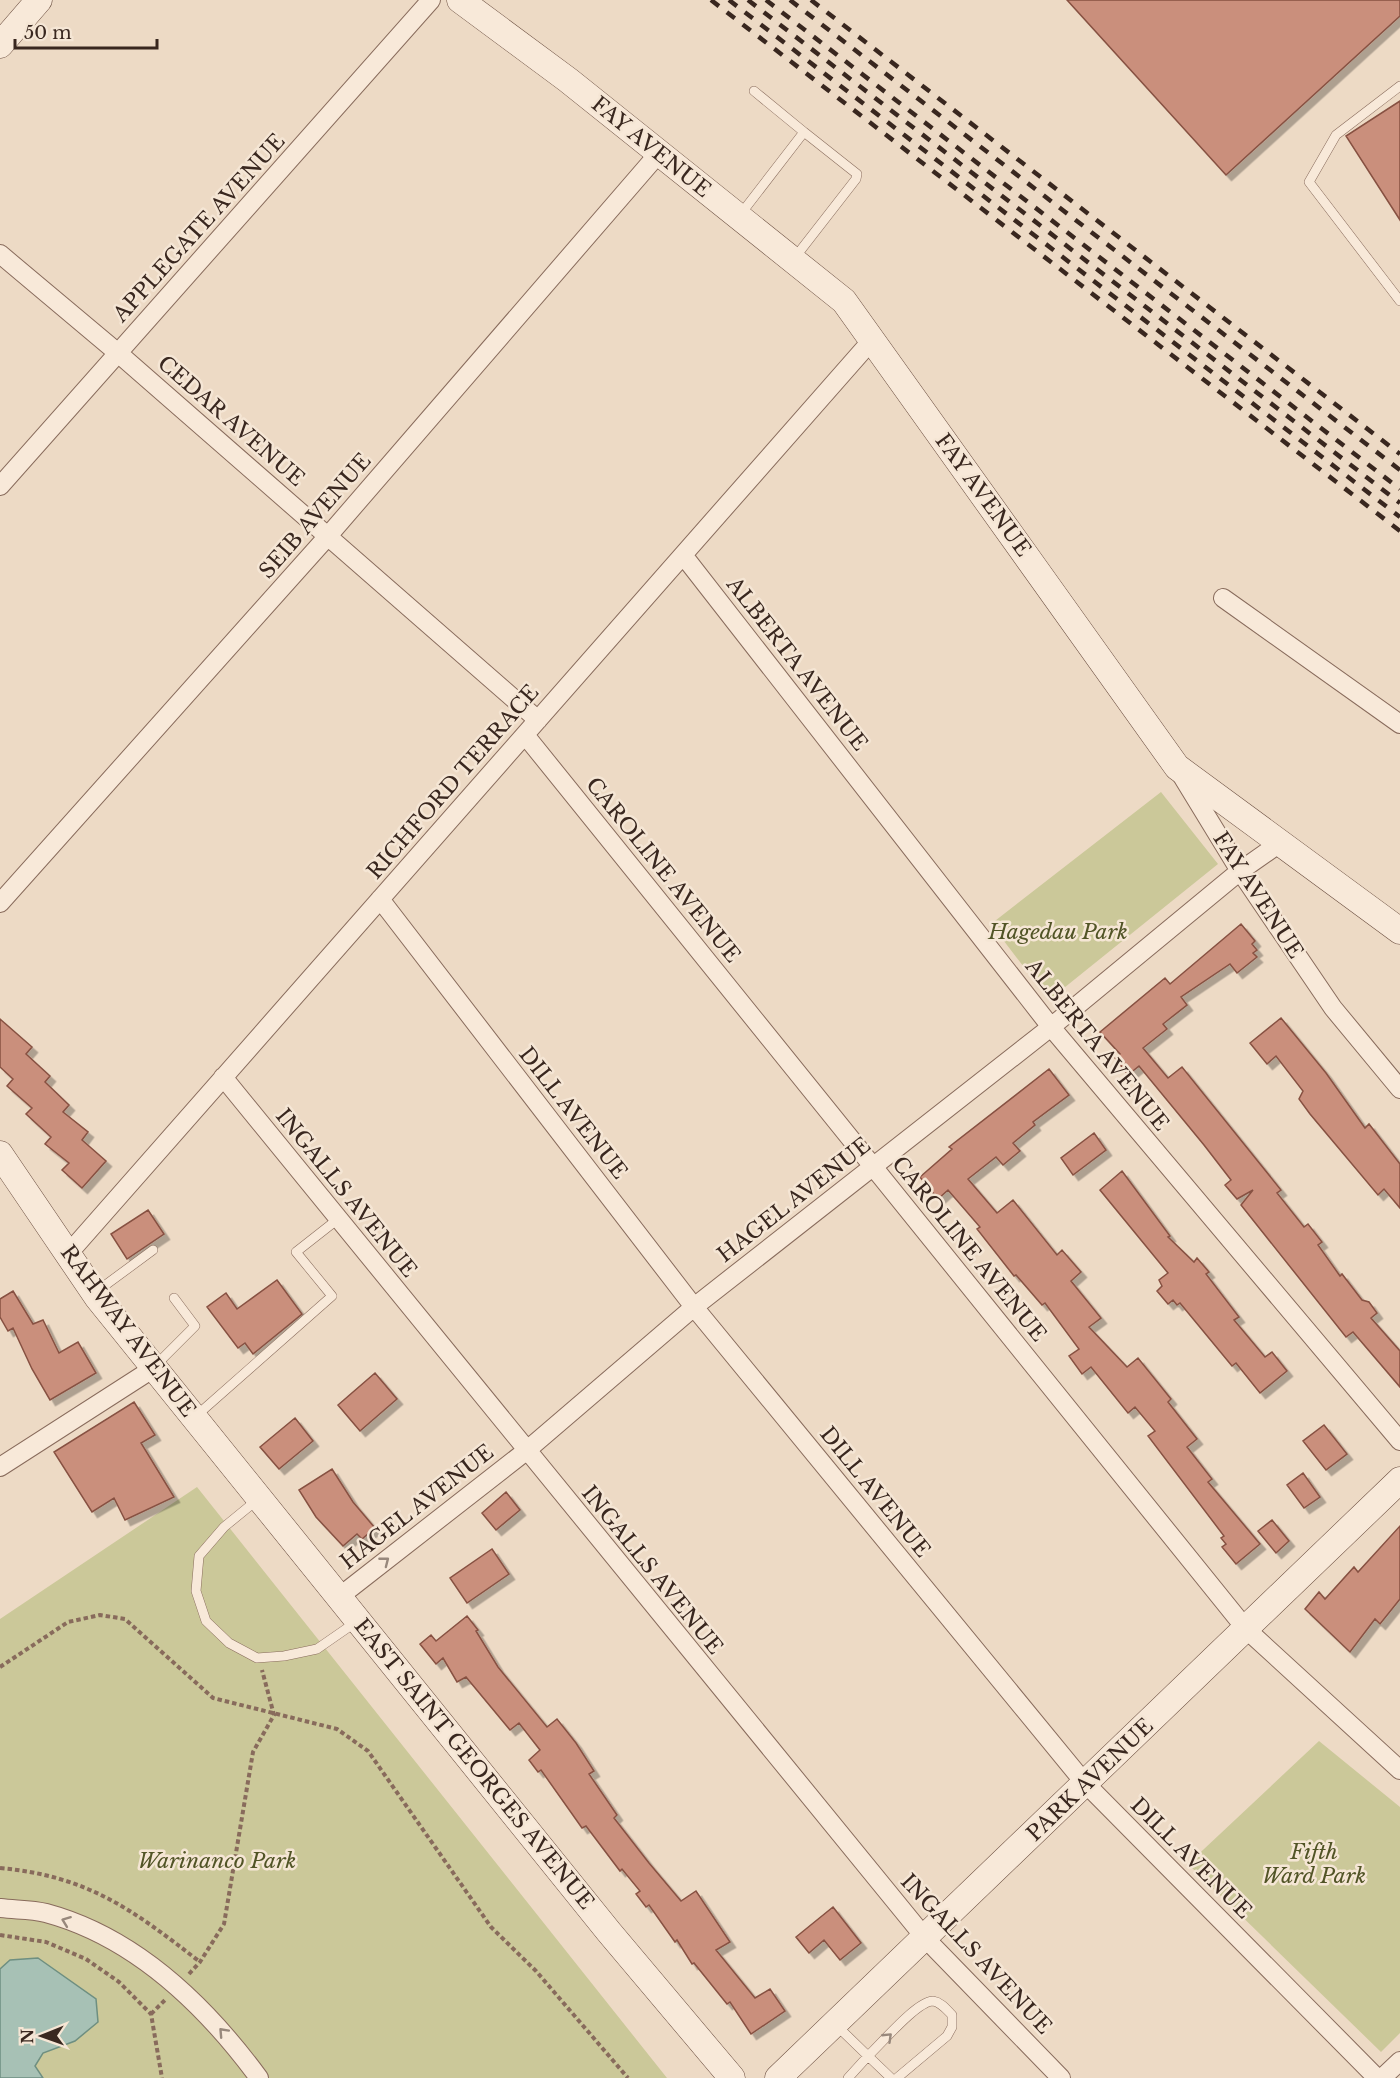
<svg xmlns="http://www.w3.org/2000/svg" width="1400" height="2078" font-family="'Libre Baskerville',serif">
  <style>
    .green { fill: #cbc899 }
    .water { fill: #a7c1b5; stroke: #6e8f81; stroke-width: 1.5 }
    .building { fill: #ca8f7c; stroke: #875142; stroke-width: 1.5; filter: url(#shadow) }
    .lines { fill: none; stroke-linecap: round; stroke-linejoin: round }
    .lane-casing { stroke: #886b5c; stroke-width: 10 }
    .street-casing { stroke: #886b5c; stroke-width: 20 }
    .secondary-casing { stroke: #6a4d3f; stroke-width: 27 }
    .path { stroke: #886b5c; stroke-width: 4; stroke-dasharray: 4.5 3; stroke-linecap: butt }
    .lane { stroke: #f8e9d9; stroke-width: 9 }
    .street { stroke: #f8e9d9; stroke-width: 18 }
    .secondary { stroke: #f8e9d9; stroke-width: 26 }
    .rail { stroke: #39271f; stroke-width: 4.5; stroke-dasharray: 10 10; stroke-linecap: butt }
    .oneway { stroke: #98887c }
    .labels { text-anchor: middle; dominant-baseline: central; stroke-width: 5; stroke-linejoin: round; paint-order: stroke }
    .street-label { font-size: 21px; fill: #39271f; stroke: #f5e6d5 }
    .park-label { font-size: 21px; font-style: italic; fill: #515426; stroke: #f5e6d5 }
  </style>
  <defs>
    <filter id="shadow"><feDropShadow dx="5.5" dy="5.5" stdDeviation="0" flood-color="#0004"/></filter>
  </defs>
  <rect width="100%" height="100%" fill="#eddac5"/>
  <path class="green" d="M1161,792L1218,864L1049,1000L991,924Z
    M197,1487L667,2078H0V1619Z
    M1319,1741L1400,1807V2033L1381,2052L1188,1864Z"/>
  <path class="water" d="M38,1958L96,1999L98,2022L75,2041L43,2053L35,2066L43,2078H0V1969L10,1960Z"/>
  <path class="building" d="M1067,0H1400V16L1226,175Z
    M1400,101V220L1346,136Z
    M1241,924L1255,941L1252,944L1257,950L1253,953L1257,957L1237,973L1230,964L1181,997L1187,1005L1163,1024L1167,1029L1143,1048L1168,1078L1182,1067L1281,1190L1277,1193L1304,1227L1308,1224L1322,1242L1318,1245L1340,1276L1342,1274L1362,1300L1369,1302L1377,1313L1371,1318L1400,1351V1387L1353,1332L1346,1337L1241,1205L1253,1190L1237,1199L1225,1185L1231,1180L1204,1145L1139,1066L1128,1075L1115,1058L1120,1054L1100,1032L1165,978L1170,984Z
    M1281,1018L1326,1073L1365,1128L1369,1124L1400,1164V1208L1384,1189L1378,1195L1310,1114L1299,1099L1303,1091L1276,1056L1267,1064L1250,1043Z
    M0,1019L32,1047L26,1054L50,1076L45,1082L69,1105L63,1112L88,1132L82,1140L106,1161L82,1188L62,1170L69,1163L45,1144L51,1137L26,1114L32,1108L7,1086L13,1079L0,1067Z
    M1049,1069L1069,1095L1033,1122L1035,1125L1013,1143L1020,1151L1003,1165L996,1157L968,1179L997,1213L1013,1200L1057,1255L1062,1250L1081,1272L1071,1281L1101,1318L1089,1327L1127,1367L1138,1358L1171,1399L1168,1402L1197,1439L1187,1447L1212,1479L1208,1482L1260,1544L1236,1564L1222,1547L1226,1544L1221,1538L1224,1536L1148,1436L1155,1431L1135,1407L1128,1413L1091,1367L1082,1374L1069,1356L1079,1349L1045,1303L1042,1305L1016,1275L1014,1276L977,1229L980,1227L948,1190L938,1199L920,1177L952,1149L949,1147Z
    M1094,1133L1106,1150L1073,1175L1061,1158Z
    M1122,1171L1170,1236L1168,1237L1194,1262L1197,1258L1209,1272L1206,1274L1239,1317L1234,1320L1265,1357L1272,1352L1287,1371L1260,1393L1236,1363L1232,1366L1180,1303L1177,1305L1173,1300L1168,1304L1157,1291L1162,1286L1159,1280L1168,1273L1100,1190Z
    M148,1210L164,1234L127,1259L111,1234Z
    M277,1280L302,1314L253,1354L245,1343L238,1348L207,1307L226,1293L237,1309Z
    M13,1291L33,1324L43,1320L59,1353L78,1342L96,1373L50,1400L32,1369L13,1328L8,1331L0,1317V1299Z
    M375,1373L397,1399L360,1431L338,1405Z
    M134,1402L155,1435L141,1443L174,1497L125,1520L114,1498L92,1512L54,1452Z
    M295,1418L313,1441L279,1469L260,1447Z
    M1324,1425L1347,1454L1326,1470L1303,1441Z
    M332,1469L353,1502L375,1528L362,1539L357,1534L343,1546L316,1517L299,1490Z
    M1303,1473L1320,1497L1304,1508L1287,1485Z
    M506,1492L520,1510L496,1530L482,1513Z
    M1272,1520L1289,1541L1276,1553L1258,1531Z
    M1400,1526V1599L1380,1624L1375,1619L1350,1652L1305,1609L1319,1592L1325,1599L1354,1567L1358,1572Z
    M492,1549L509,1574L467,1603L450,1578Z
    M467,1616L478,1630L476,1631L498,1667L547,1727L557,1719L576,1743L594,1771L589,1774L617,1815L614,1818L649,1863L681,1901L696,1891L730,1942L716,1950L755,1998L770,1989L785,2011L751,2034L730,2002L727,2004L694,1963L692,1964L677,1940L675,1942L649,1905L646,1907L636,1894L640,1891L622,1869L620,1871L586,1826L582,1828L541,1770L538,1772L529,1760L540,1750L519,1723L510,1730L466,1677L457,1682L443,1658L436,1664L420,1644L431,1635L436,1641Z
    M833,1907L861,1943L840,1960L824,1940L809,1953L796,1937Z"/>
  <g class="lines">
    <defs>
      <path id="lane" d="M1400,86L1336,135L1309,182L1400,301
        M740,215L804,132L754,91
        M793,260L856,179L857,174L804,132
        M96,1292L153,1250
        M155,1366L195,1326L174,1298
        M196,1416L332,1296L296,1252L338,1219
        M257,1500L224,1527L199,1556L196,1591L206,1621L229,1643L257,1658L284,1656L317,1649L356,1622
        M835,2024L868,2056L848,2078
        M891,2078L868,2056C881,2044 917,2001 933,2001C941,2002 947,2010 952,2015V2027L947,2036L897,2078"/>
      <path id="street" d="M0,254L118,353L538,720
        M0,486L431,0
        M683,555L1051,1027L1400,1441
        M1223,598L1400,724
        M525,735L1246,1629L1400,1770
        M1182,776L1240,871L1333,1008L1400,1089
        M380,899L694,1307L1083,1781L1377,2078
        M0,903L328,536L659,153
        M223,1077L926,1939L1061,2078
        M68,1254L872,340
        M0,1467L154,1368
        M339,1597L526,1451L694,1307L1051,1027L1240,871L1280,843
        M0,1908C15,1910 31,1909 46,1913C135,1937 206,2006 259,2078
        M1382,2078L1400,2061"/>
      <path id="secondary" d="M460,0L568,80L844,301L1177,767L1400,931
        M0,45L39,0
        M0,1154L97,1297L609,1932L732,2078
        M778,2078L1400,1480"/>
    </defs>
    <use href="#lane" class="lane-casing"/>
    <use href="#street" class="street-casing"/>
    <use href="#secondary" class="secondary-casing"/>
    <path class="path" d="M0,1667L68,1622L100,1615L125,1619L213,1698L337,1729L368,1751L491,1927L536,1971L628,2078
      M0,1868C88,1876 133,1910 200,1962
      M0,1935L46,1942L86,1959L119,1982L151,2014L162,2078
      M189,1974L200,1962L224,1924L253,1752L274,1715L262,1670
      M151,2014L165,2000"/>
    <use href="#lane" class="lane"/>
    <use href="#street" class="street"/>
    <use href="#secondary" class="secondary"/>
    <path class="rail" d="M711,0L1400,531
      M729,0L1400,517
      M748,0L1400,503
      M766,0L1400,489
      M790,0L1400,470
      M811,0L1400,454"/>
  </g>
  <defs><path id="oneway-chevron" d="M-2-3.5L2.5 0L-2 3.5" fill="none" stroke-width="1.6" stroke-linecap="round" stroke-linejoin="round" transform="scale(1.5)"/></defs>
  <g class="oneway">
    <use href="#oneway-chevron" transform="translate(385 1561) rotate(-38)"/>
    <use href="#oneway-chevron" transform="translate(66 1921) rotate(-159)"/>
    <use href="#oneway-chevron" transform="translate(223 2032) rotate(-133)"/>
    <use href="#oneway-chevron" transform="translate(888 2037) rotate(-44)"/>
  </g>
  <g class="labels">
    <g class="street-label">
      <text transform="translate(651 147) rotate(39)">FAY AVENUE</text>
      <text transform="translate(199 228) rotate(-48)">APPLEGATE AVENUE</text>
      <text transform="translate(231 421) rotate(41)">CEDAR AVENUE</text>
      <text transform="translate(983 495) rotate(54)">FAY AVENUE</text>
      <text transform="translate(315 516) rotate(-49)">SEIB AVENUE</text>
      <text transform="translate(797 664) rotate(52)">ALBERTA AVENUE</text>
      <text transform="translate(453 782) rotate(-49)">RICHFORD TERRACE</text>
      <text transform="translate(663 870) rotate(51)">CAROLINE AVENUE</text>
      <text transform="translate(1258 895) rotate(57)">FAY AVENUE</text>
      <text transform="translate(1097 1045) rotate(51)">ALBERTA AVENUE</text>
      <text transform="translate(573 1113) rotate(52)">DILL AVENUE</text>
      <text transform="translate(346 1193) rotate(51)">INGALLS AVENUE</text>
      <text transform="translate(794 1200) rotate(-38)">HAGEL AVENUE</text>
      <text transform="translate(969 1249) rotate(51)">CAROLINE AVENUE</text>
      <text transform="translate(128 1331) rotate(53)">RAHWAY AVENUE</text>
      <text transform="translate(875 1492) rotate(51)">DILL AVENUE</text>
      <text transform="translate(417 1507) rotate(-38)">HAGEL AVENUE</text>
      <text transform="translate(652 1570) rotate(51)">INGALLS AVENUE</text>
      <text transform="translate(474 1764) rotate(51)">EAST SAINT GEORGES AVENUE</text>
      <text transform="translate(1090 1780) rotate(-44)">PARK AVENUE</text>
      <text transform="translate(1191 1858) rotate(45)">DILL AVENUE</text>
      <text transform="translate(976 1954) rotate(47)">INGALLS AVENUE</text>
    </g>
    <g class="park-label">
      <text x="1058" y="932">Hagedau Park</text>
      <text x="1314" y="1852">Fifth<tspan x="1314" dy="24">Ward Park</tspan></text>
      <text x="217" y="1861">Warinanco Park</text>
    </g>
  </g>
  <g transform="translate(42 2036) rotate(269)" stroke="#f5e6d5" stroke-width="4.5" paint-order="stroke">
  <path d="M0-4.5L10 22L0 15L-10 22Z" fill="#39271f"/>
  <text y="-9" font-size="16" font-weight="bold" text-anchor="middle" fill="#39271f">N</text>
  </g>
  <path d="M15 39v9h142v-9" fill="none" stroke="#39271f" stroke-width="3"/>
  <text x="24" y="39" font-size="18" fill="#39271f" stroke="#f5e6d5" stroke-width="4.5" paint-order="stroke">50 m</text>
</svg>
